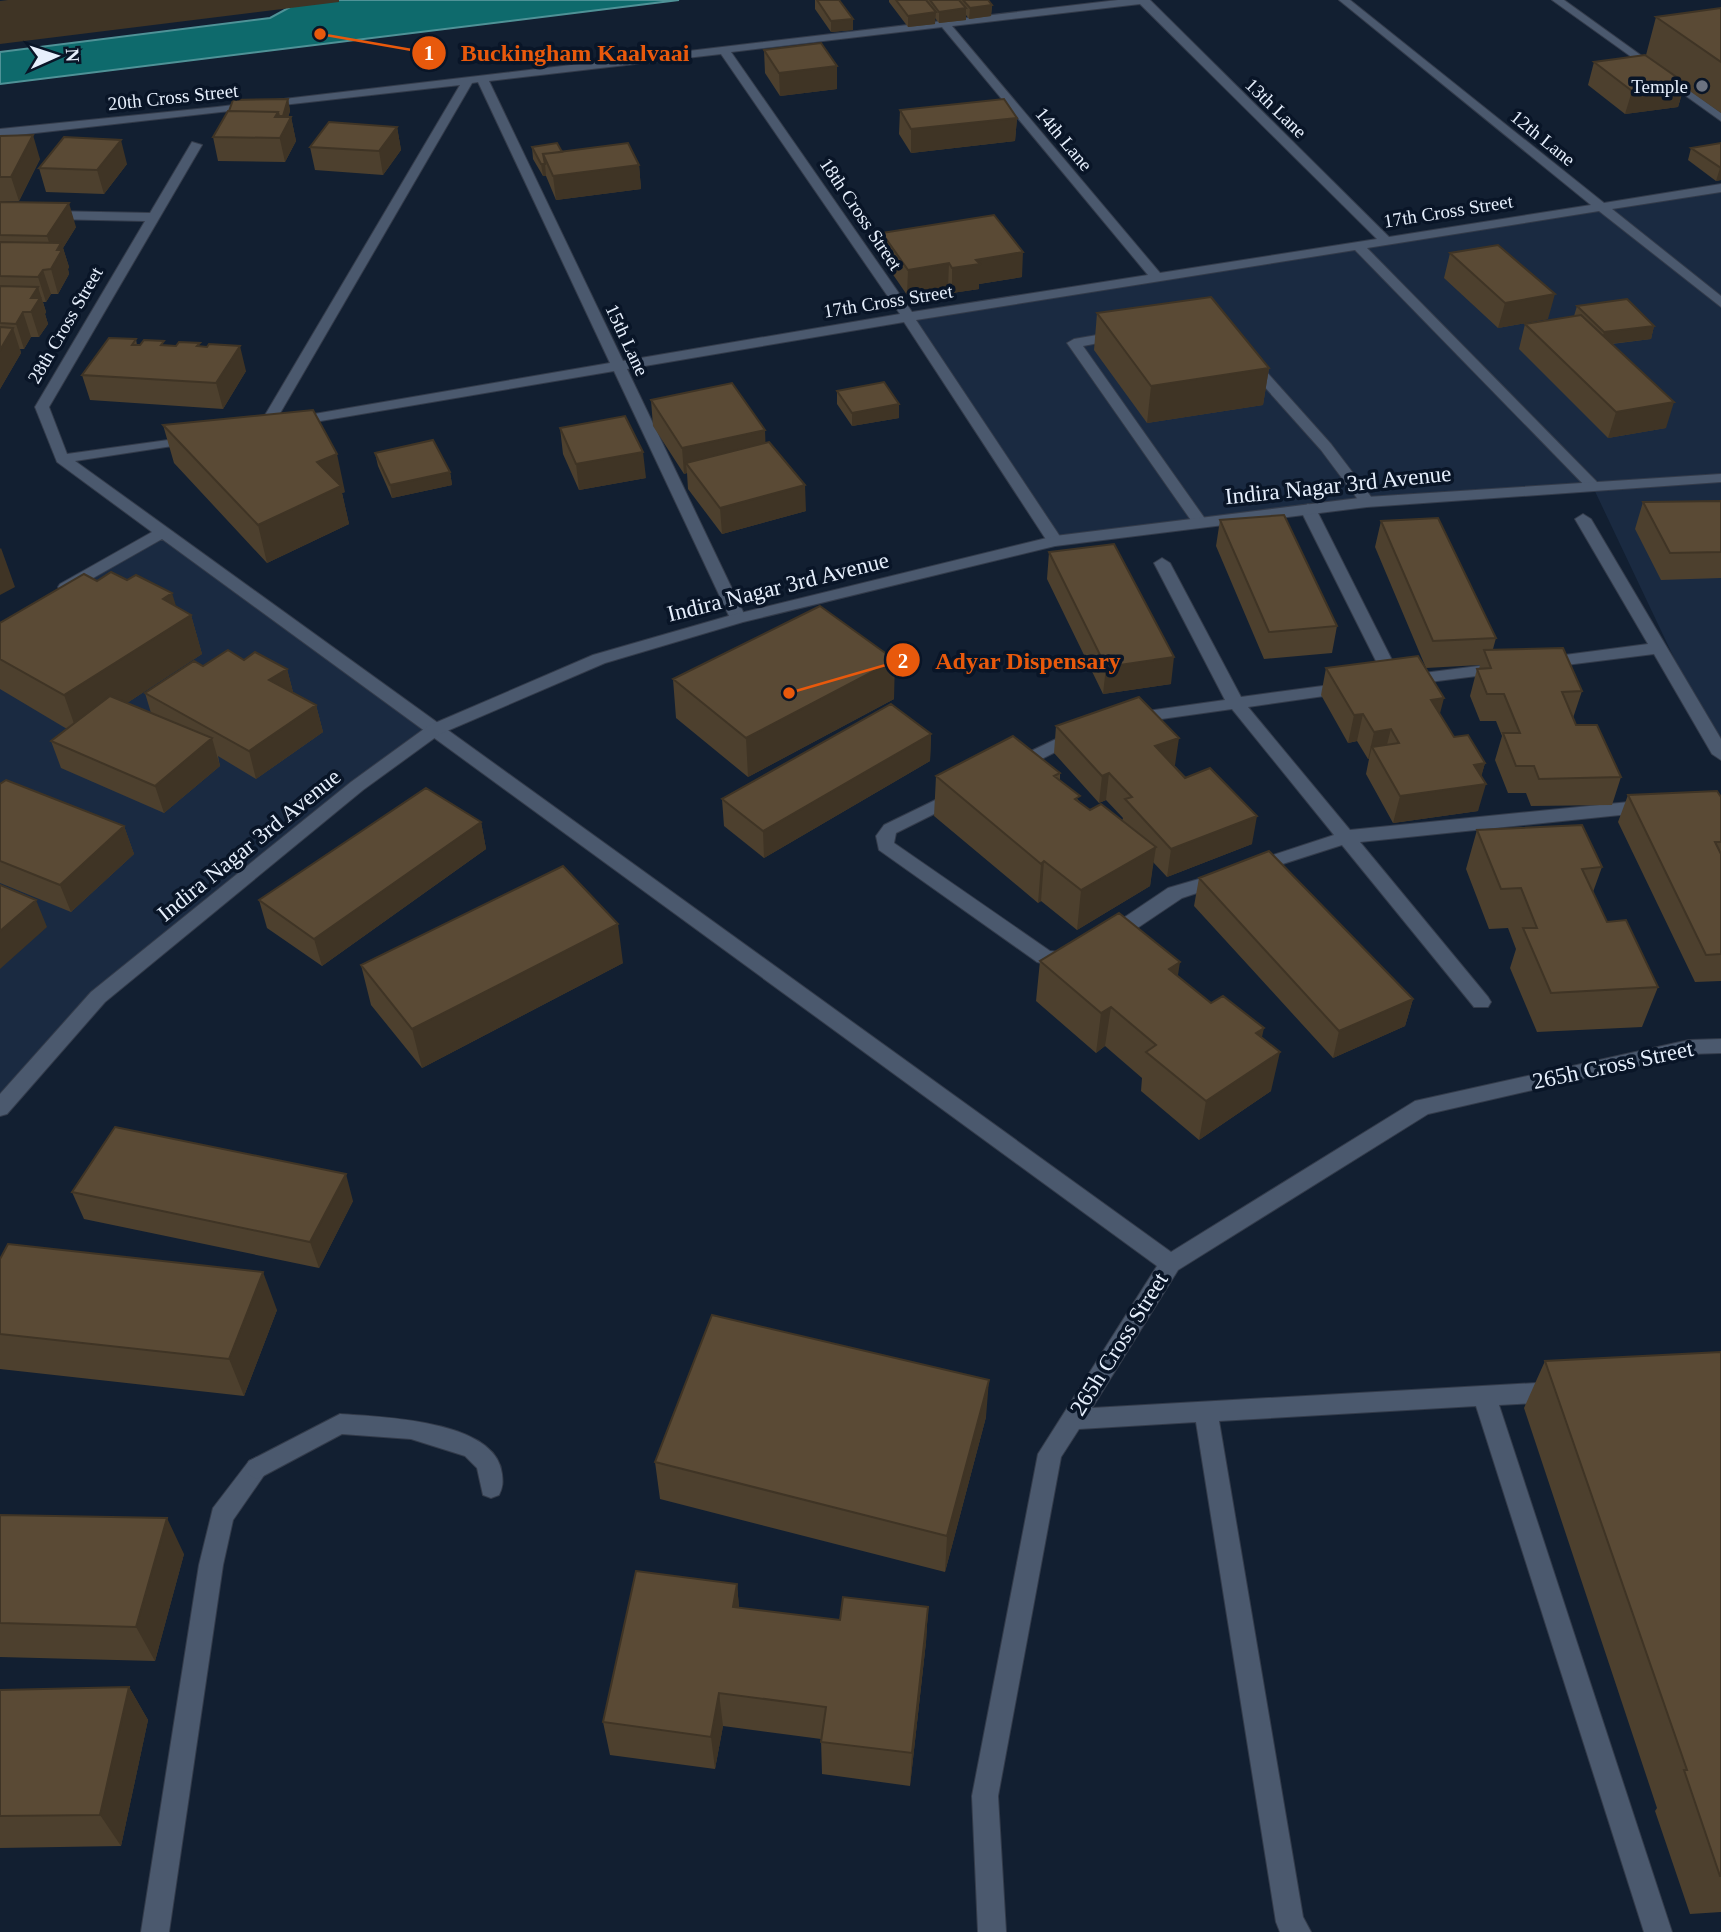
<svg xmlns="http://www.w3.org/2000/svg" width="1721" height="1932" font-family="'Times New Roman',serif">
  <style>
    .built { fill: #1a2a41 }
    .water { fill: #0e6a6c; stroke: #4f9297; stroke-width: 2 }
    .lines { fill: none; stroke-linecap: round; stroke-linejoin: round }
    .service-casing { stroke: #333b4a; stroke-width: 2 }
    .minor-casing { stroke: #333b4a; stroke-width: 2 }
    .tertiary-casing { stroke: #333b4a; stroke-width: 2 }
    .service { fill: #4b596e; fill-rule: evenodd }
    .minor { fill: #4b596e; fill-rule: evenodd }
    .tertiary { fill: #4b596e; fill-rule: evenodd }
    .wall { fill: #4d402e }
    .shaded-wall { fill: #3f3425 }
    .building { fill: #5a4a35; stroke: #3f3425; stroke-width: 2 }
    .worship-dot { fill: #6b7280; stroke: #091527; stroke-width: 2.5 }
    .labels { text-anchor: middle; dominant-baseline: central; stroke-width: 7; stroke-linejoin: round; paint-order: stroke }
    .far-poi-label { font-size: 19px; fill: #e6effc; stroke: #091527; text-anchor: end }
    .far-street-label { font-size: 19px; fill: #e6effc; stroke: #091527 }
    .street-label { font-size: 23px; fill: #e6effc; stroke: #091527 }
    .leader { fill: none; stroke: #e8590c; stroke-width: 2.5 }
    .callout-dot { fill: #e8590c; stroke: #091527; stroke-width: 2.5 }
    .mark-label { font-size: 21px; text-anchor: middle; font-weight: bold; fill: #fff }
    .callout-label { font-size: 24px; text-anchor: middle; font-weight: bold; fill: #e8590c; stroke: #091527; stroke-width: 7; stroke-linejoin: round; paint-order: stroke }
  </style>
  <rect width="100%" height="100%" fill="#121f31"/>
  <path class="built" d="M1721,188V757L1592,485L1367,502L1055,541L908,317Z
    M162,532L434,730L98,997L0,1108V624Z"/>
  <path class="water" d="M303,0H679L0,84V52L270,18Z"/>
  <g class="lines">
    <defs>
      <path id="service" d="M1120,331L1125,332V338L1083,346L1208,523L1205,526H1195L1067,343L1074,339Z
        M1251,359L1256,360L1331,444L1375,502L1372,505H1362L1321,450L1246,366L1244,363Z
        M257,1457L265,1461L269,1468L233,1520L223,1565L169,1932H141L199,1565L213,1508L249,1461Z"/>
      <path id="minor" d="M1118,0H1150L1389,237L1591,205L1339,0H1350L1604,203L1721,184V192L1612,209L1721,296V307L1599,211L1367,248L1597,482L1599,485L1597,488H1587L1355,250L916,320L1063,541L1055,546L1047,541L904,322L627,369L746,618L738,623L730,618L614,371L291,426L284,422L291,418L610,363L478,82L472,83L272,427L265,431L258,427L460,85L0,137V129L217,107ZM1140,4L1377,239L1160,273L952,26ZM942,27L1148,275L912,312L731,52ZM721,54L900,314L623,361L489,81Z
        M1552,0H1564L1721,113V121Z
        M192,142L202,145L49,407L67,454L197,436L199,439L192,443L75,461L1171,1252L1415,1101L1689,1040L1721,1039V1053L1689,1054L1428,1114L1178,1270L1092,1408L1554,1382L1562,1385L1566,1392L1562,1399L1554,1402L1499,1405L1672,1932H1644L1476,1406L1219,1421L1303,1917L1311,1932H1280L1276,1922L1196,1422L1079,1429L1061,1457L998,1796L1006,1932H978L972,1796L1038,1454L1157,1266L162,539L72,590H60L58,587L60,584L152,532L57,462L35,407L145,221L0,218V210L150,213Z
        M1308,504L1316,509L1400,676L1502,663L1508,664L1510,668L1508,672L1406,685H1388L1300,509Z
        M1583,514L1591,519L1721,739V760L1712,754L1654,654L1542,668L1534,663L1542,658L1648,644L1575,519Z
        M1162,558L1170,563L1241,697L1345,683L1351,684L1353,688L1351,692L1345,693L1248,707L1350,830L1649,800L1655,802L1658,806L1649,812L1360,842L1488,997L1491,1002L1488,1007H1474L1342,845L1261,871H1249L1246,867L1249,863L1334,835L1232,709L1133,723L1127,722L1124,718L1127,714L1133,713L1225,700L1154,563Z
        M1077,729L1086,734L1083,738L1020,770L1014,772L1005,766L1008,762Z
        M956,790L962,792L965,796L962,800L896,833L894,843L1050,951L1077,954L1080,959L1077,964L1062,968L1037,962L879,850L876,836L884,825Z
        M1223,872L1230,874L1232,878L1230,882L1182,898L1118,941H1104L1102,936L1104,931L1168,888Z
        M340,1414C381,1417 497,1420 502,1474C503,1482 503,1487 499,1495L491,1498L483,1495L477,1468L465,1456L411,1439L342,1434L265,1475L257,1479L249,1475L245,1468L249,1461Z"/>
      <path id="tertiary" d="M1721,474V482L1367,507L1055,546L743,622L605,663L440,734L363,790L105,1002L7,1114L0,1116V1094L91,992L351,782L428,726L593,655L732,615L1055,536L1367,497Z"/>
    </defs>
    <use href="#service" class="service-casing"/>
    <use href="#minor" class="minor-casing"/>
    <use href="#tertiary" class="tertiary-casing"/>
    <use href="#service" class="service"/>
    <use href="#minor" class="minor"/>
    <use href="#tertiary" class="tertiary"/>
  </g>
  <path class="wall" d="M815,0H839L853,19V30L831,32L815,9Z
    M889,0H988L992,5L991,16L969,19L966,15V20L939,23L935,18V24L908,27L889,2Z
    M1721,8V113L1684,87L1678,107L1625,114L1588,85L1594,62L1646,55L1656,17Z
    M764,50L837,89L780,96L765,73Z
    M288,99L290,111L288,117H291L296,141L285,162L218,161L213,137Z
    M900,110L1017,118L1015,141L911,153L899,134Z
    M397,127L401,150L383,175L315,170L310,147Z
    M0,136L40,159L19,201H0Z
    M1721,143V180L1716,181L1688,160L1691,148Z
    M532,147L639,165L641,189L556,200L546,176H543L533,159Z
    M127,164L104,194L46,192L39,168Z
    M0,202L76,227L63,248L69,267L68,269L69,274L58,294H51L46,302H43L46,312L45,314L48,324L39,337H31L24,349H20L21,353L0,389Z
    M882,233L1022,277L979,284V289L952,293L948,288L907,295L881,257Z
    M1450,253L1548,319L1498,328L1444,278Z
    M1577,306L1654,326L1651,339L1612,344L1666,428L1608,438L1519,349L1525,324L1574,316Z
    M1097,313L1269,368L1263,405L1147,423L1094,350Z
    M136,339L137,345L201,347L246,371L223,409L90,400L82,375Z
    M837,391L899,404V418L852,426L837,404Z
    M651,400L765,443L806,511L722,534L688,489L687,473L684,474L653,426Z
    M163,425L345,492L342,493L349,524L267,563L174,463Z
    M560,428L646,478L579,490L563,454Z
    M375,453L450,472L452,485L392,498L378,466Z
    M1721,501V578L1661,580L1635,529L1643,502Z
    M1220,520L1337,626L1332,653L1264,659L1216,546Z
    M1381,521L1496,638L1493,649L1582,691L1573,718L1576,725L1621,777L1612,805L1531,806L1526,793H1508L1495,760L1502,736L1496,721H1480L1470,696L1477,669H1479L1480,665L1426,668L1375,547Z
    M1049,552L1171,684L1103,694L1047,579Z
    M97,581L176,607L191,615L202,654L127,703L151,713L145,693L203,666L244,660L287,669L293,692L316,705L323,732L256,779L218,756L220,766L164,813L61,768L51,741L67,729L0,689V623Z
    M1326,668L1440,714L1454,737L1485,763L1481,776L1478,811L1393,823L1366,774L1369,759H1368L1357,741L1348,743L1321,695Z
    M673,679L894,699L748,777L676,718Z
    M1056,726L1175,765H1174L1252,844L1167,877L1153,862L1150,886L1077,930L1041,901L1038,903L934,816L936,776L1060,773V780L1080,802L1090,810L1122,821L1123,818L1106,800L1099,803L1054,753Z
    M931,734L930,761L764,858L724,826L722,799Z
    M0,784L124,826L134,854L71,912L0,883Z
    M1628,795L1721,797V981L1695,982L1618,822Z
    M481,822L486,849L322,966L267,928L259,900Z
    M1477,830L1602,867L1593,892L1607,922L1658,987L1642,1027L1537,1032L1510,968L1516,949L1508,928L1489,929L1466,869Z
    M1199,878L1413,999L1405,1026L1333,1058L1194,906Z
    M1040,961L1178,976L1211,1003L1262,1037L1271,1091L1199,1140L1141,1091L1142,1078L1105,1046L1096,1053L1036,1001Z
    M623,963L422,1068L371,1005L361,965Z
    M72,1192L353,1201L319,1268L84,1219Z
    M0,1259L277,1310L244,1396L0,1369Z
    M1721,1352V1912L1690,1914L1655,1811L1657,1808L1524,1408L1545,1361Z
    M986,1417L945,1572L660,1499L655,1462Z
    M0,1515L184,1554L155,1661L0,1657Z
    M737,1584L739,1608L840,1620L928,1607L926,1642L910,1786L822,1774L821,1739L723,1726L715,1769L610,1755L603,1722Z
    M129,1687L148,1720L121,1846L0,1848V1690Z"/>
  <path class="shaded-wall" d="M8,0H339V2L0,44V1Z
    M992,5L991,16L969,19L970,8Z
    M966,8V20L939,23V12Z
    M936,12L935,24L908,27V16Z
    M853,19V30L831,32V21Z
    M837,66V89L780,96L779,73Z
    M1685,83L1678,107L1625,114L1632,91Z
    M288,99L290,111L285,127L283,116Z
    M278,112L283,134L291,117L296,141L285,162L275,117Z
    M1017,118L1015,141L911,153V129Z
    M397,127L401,150L383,175L379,151Z
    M33,135L40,159L19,201L11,177Z
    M121,140L127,164L104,194L97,170Z
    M541,164H545L546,176H543Z
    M639,165L641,189L556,200L553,176Z
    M1720,168H1721V180L1716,181Z
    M69,203L76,227L63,248L69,267L68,269L69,274L58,294L51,269L55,261L47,236Z
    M1023,252L1022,277L979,284V289L952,293V268L976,260Z
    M949,263L948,288L907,295L908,270Z
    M43,270L51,294L46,302L38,277Z
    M38,287L46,312L45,314L48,324L39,337L31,312V298Z
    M1555,294L1548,319L1498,328L1505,303Z
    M23,312L31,337L24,349L16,324Z
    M1654,326L1651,339L1600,345L1604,332Z
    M13,328L21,353L0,389V350Z
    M240,346L246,371L223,409L216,383Z
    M1269,368L1263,405L1147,423L1151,386Z
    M1674,402L1666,428L1608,438L1616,412Z
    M899,404V418L852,426V413Z
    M765,430L766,456L686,463L687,473L684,474L682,448Z
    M643,452L646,478L579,490L576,464Z
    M337,454L345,492L342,493L349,524L267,563L258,525L317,462Z
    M450,472L452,485L392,498L390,485Z
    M805,485L806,511L722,534L720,508Z
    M1,548L15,587L0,595V549Z
    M172,593L181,622L191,615L202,654L78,735L64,695L163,599Z
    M1174,657L1171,684L1103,694L1106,667Z
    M895,660L894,699L748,777L746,738Z
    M287,669L294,696L269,680Z
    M1444,698L1437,725L1431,700Z
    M316,705L323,732L256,779L249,751Z
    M1363,714L1357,741L1348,743L1354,715Z
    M1391,729L1384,756L1372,747L1369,759H1368L1374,732Z
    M931,734L930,761L764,858L763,831Z
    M212,738L220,766L164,813L155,786Z
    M1179,738L1175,765L1151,774L1155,746Z
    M1485,763L1479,785L1486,784L1478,811L1393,823L1400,796L1474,765Z
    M1109,773L1106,800L1099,803L1102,776Z
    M1257,816L1252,844L1167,877L1171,849Z
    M481,822L486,849L322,966L314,939Z
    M124,826L134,854L71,912L60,885Z
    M1156,847L1150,886L1077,930L1081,890Z
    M1044,861L1041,901L1038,903L1041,864Z
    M36,900L47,927L0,969V931Z
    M618,924L623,963L422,1068L412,1029Z
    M1180,962L1174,1001L1169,969Z
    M1413,999L1405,1026L1333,1058L1339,1031Z
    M1111,1007L1105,1046L1096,1053L1101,1013Z
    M1264,1028L1255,1068L1256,1033Z
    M1280,1052L1271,1091L1199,1140L1206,1101Z
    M346,1174L353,1201L319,1268L310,1242Z
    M263,1272L277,1310L244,1396L229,1359Z
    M989,1380L986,1417L945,1572L947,1536Z
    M167,1518L184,1554L155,1661L136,1627Z
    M737,1584L740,1619L733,1607Z
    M928,1607L926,1642L910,1786L912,1753Z
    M129,1687L148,1720L121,1846L100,1815Z
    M719,1693L723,1726L715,1769L711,1737Z"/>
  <path class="building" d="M817,0H839L853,19L831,21Z
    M896,0H926L936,12L908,16Z
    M930,0H959L966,8L939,12Z
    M963,0H988L992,5L970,8Z
    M1721,8V62L1656,17Z
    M821,43L837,66L779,73L764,50Z
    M1645,55L1685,83L1632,91L1594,62Z
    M288,99L283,116H279L278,112L229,111L233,100Z
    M1004,99L1017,118L911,129L900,110Z
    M228,111L278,112L275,117H291L280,138L213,137Z
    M329,122L397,127L379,151L310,147Z
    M33,135L11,177H0V136Z
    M64,137L121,140L97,170L39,168Z
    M557,143L562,152L543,154L545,164H541L532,147Z
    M628,143L639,165L553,176L543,154Z
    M1721,143V168L1691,148Z
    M0,202L69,203L47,236L0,235Z
    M994,215L1023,252L976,260L980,264L952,268L949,263L908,270L882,233Z
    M0,242L61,243L57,250H62L51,269L43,270L38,277L0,276Z
    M1498,245L1555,294L1505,303L1450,253Z
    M0,286L38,287L31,298H40L31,312H23L16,324L0,323Z
    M1211,297L1269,368L1151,386L1097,313Z
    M1627,299L1654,326L1604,332L1577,306Z
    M1581,315L1674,402L1616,412L1525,324Z
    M0,327L13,328L0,350Z
    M109,338L136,339L132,345H140L144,340L164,341L161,345L176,346L179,342L200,343L197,346L207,347L209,344L240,346L216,383L82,375Z
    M884,382L899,404L852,413L837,391Z
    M732,383L765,430L682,448L651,400Z
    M313,410L337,454L317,462L341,486L258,525L163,425Z
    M625,416L643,452L576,464L560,428Z
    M433,440L450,472L390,485L375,453Z
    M769,442L805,485L720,508L686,463Z
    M1721,501V552L1670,553L1643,502Z
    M1284,515L1337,626L1269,632L1220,520Z
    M1438,518L1496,638L1433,641L1381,521Z
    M1114,544L1174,657L1106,667L1049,552Z
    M111,572L127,580L136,575L172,593L163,599L191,615L64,695L0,659V623L84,574L97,581Z
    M820,606L895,660L746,738L673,679Z
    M1563,648L1582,691L1562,692L1576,725H1597L1621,777L1539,779L1534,766H1516L1503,733H1520L1504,694H1487L1477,669L1491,668L1484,650Z
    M228,650L244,660L255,652L287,669L269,680L316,705L249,751L145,693L194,661L203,666Z
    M1418,656L1444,698L1431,700L1454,737L1468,735L1485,763L1474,765L1486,784L1400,796L1372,747L1399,743L1391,729L1374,732L1363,714L1354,715L1326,668Z
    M110,696L212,738L155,786L51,741Z
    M1139,697L1179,738L1155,746L1185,778L1210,768L1257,816L1171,849L1125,799L1132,797L1109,773L1102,776L1056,726Z
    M891,704L931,734L763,831L722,799Z
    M1013,736L1060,773L1054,776L1080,796L1075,799L1090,810L1101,804L1156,847L1081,890L1044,861L1041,864L936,776Z
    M6,780L124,826L60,885L0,861V784Z
    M426,788L481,822L314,939L259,900Z
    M1717,791L1721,797V842H1715L1721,854V954L1706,955L1628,795Z
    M1582,825L1602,867L1582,869L1607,922L1626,920L1658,987L1551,993L1523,928H1537L1521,888L1501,889L1477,830Z
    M1269,851L1413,999L1339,1031L1199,878Z
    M563,866L618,924L412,1029L361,965Z
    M0,885L36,900L0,931Z
    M1119,913L1180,962L1169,969L1211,1003L1223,996L1264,1028L1256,1033L1280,1052L1206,1101L1146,1052L1156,1045L1111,1007L1101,1013L1040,961Z
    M115,1127L346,1174L310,1242L72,1192Z
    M8,1244L263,1272L229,1359L0,1334V1259Z
    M712,1315L989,1380L947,1536L655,1462Z
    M1721,1352V1876H1720L1684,1770H1687L1545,1361Z
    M0,1515L167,1518L136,1627L0,1623Z
    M636,1571L737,1584L733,1607L840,1620L843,1597L928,1607L912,1753L821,1742L826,1707L719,1693L711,1737L603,1722Z
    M129,1687L100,1815L0,1816V1690Z"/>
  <circle class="worship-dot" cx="1702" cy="86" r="7"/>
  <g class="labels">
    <g class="far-poi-label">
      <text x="1688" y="86">Temple</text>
    </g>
    <g class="far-street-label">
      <text transform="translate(173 97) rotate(-6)">20th Cross Street</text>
      <text transform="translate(1276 108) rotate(44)">13th Lane</text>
      <text transform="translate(1543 138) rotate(39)">12th Lane</text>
      <text transform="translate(1064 139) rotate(50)">14th Lane</text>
      <text transform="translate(1448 211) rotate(-9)">17th Cross Street</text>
      <text transform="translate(861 214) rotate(56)">18th Cross Street</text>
      <text transform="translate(888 301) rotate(-9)">17th Cross Street</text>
      <text transform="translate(65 325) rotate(-60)">28th Cross Street</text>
      <text transform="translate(627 340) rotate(65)">15th Lane</text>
    </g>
    <g class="street-label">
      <text transform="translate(1338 485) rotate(-6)">Indira Nagar 3rd Avenue</text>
      <text transform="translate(778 587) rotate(-14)">Indira Nagar 3rd Avenue</text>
      <text transform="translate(249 845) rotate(-39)">Indira Nagar 3rd Avenue</text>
      <text transform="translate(1613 1065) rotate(-12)">265h Cross Street</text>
      <text transform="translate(1119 1344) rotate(-58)">265h Cross Street</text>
    </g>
  </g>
  <path class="leader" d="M320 34L429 53M789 693L903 660"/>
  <g class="callout-dot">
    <circle cx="320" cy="34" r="7"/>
    <circle cx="789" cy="693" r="7"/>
    <circle cx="429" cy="53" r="18"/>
    <circle cx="903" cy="660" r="18"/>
  </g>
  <g class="mark-label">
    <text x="429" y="60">1</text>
    <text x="903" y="668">2</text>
  </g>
  <g class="callout-label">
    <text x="575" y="61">Buckingham Kaalvaai</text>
    <text x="1028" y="669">Adyar Dispensary</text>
  </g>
  <g transform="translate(56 56) rotate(87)" stroke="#091527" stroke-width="5" paint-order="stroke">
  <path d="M0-5L12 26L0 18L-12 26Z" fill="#e6effc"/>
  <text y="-10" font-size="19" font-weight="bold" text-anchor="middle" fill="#e6effc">N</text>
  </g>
</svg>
